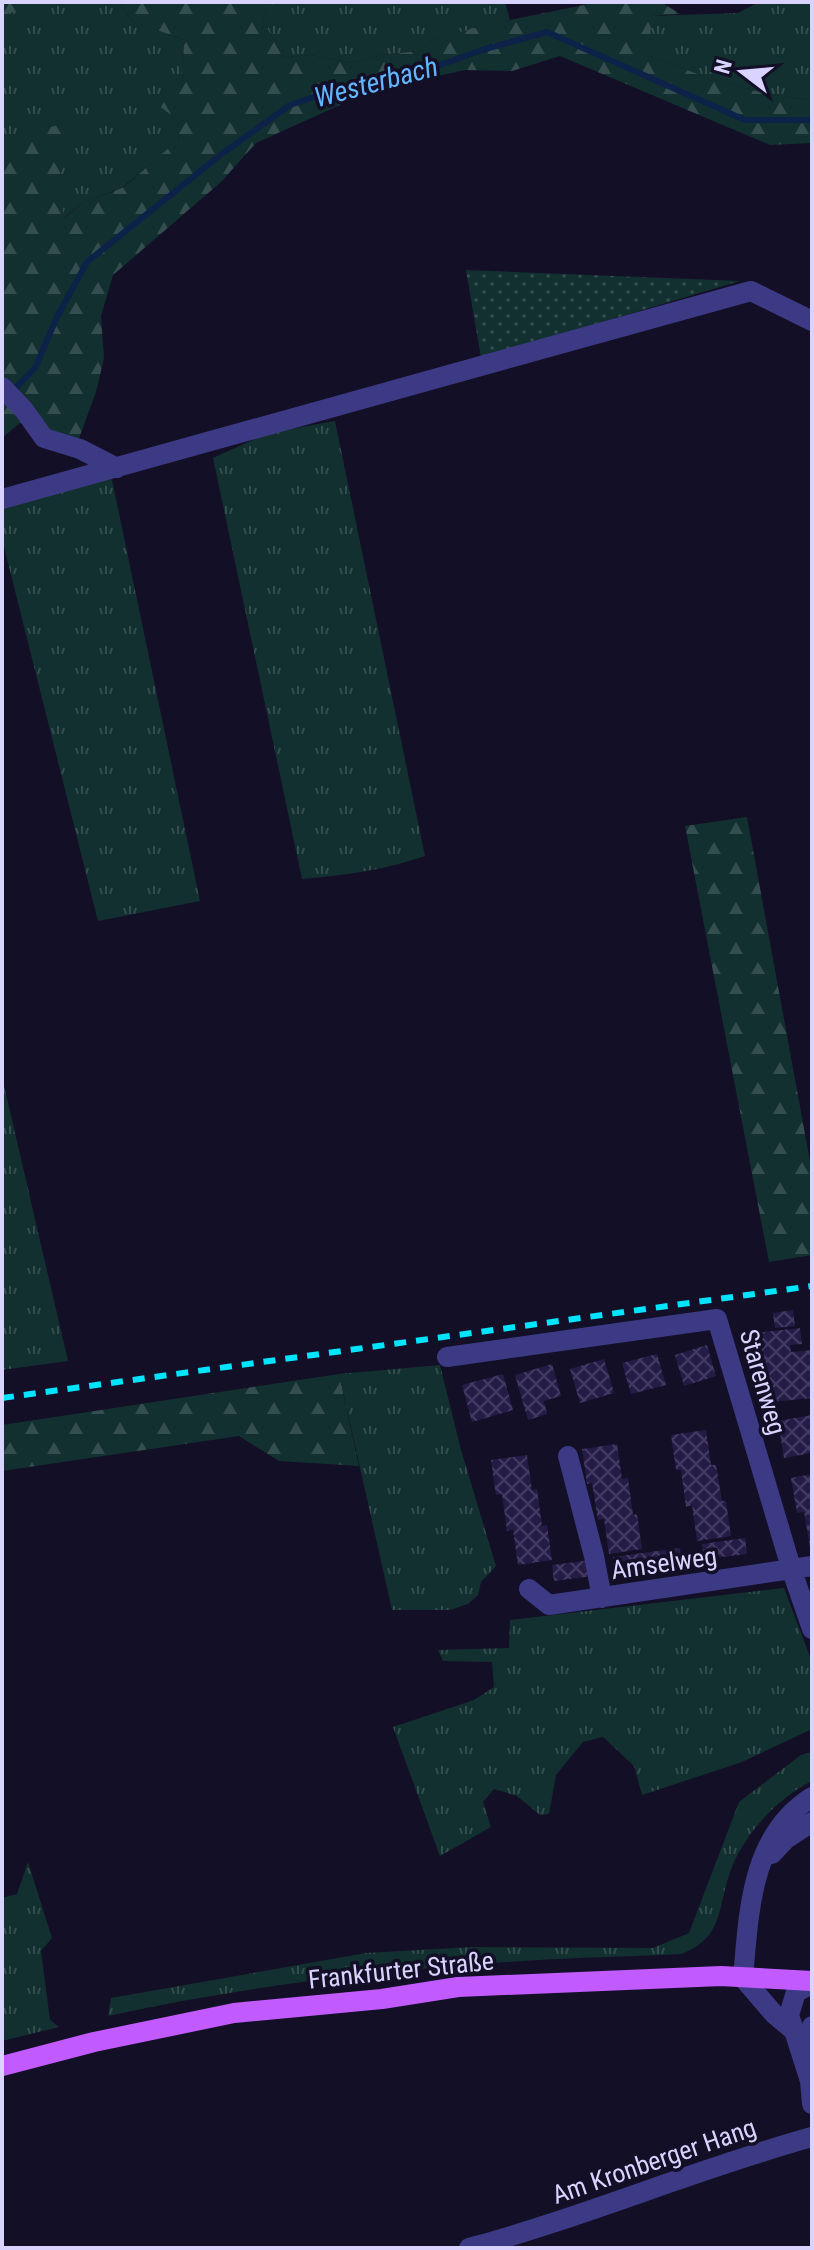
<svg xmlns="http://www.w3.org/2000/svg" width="814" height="2250" font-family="'Roboto Condensed',sans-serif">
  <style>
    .grass { fill: url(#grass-tufts) }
    .forest { fill: url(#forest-firs) }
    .garden { fill: url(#garden-dots) }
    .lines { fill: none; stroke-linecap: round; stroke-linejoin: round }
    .stream { stroke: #0c2248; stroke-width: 6 }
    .building { fill: url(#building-cross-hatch) }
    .minor { stroke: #3d3a85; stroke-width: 20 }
    .major { stroke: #c25bff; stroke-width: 20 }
    .rail { stroke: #00e5ff; stroke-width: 6; stroke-dasharray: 12 10; stroke-linecap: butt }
    .labels { text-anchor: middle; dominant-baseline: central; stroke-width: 7; stroke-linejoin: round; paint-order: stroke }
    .street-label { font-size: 26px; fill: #d9d4ff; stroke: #130f26 }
    .water-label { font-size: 28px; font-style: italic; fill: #62b6ff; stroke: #130f26 }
  </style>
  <defs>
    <pattern id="grass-tufts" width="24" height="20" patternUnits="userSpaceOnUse" patternTransform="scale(2)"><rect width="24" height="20" fill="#12302f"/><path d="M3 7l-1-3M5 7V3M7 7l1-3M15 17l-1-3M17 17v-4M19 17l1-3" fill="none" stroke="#344d4e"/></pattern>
    <pattern id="forest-firs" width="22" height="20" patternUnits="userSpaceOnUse" patternTransform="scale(2)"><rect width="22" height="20" fill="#12302f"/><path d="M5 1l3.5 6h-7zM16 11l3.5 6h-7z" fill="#344d4e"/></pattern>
    <pattern id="garden-dots" width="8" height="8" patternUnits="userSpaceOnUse" patternTransform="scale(2)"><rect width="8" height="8" fill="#12302f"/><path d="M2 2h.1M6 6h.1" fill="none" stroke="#344d4e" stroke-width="1.8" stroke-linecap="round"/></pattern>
    <pattern id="building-cross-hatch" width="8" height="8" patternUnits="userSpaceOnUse" patternTransform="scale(2)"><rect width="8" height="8" fill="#241b47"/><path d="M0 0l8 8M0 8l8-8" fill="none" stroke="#433b63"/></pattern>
  </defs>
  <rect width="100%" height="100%" fill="#130f26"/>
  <path class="grass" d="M2,2H118L132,21L184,40L182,83L175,117L179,140L123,187L83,203L64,217L56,190L62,164L2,139Z
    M275,2H505L510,20L435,39L417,51L382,55L352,63L311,55L283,57L262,19Z
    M759,2H812V100C751,94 706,78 650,56V16L738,13Z
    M335,421L425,856C385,870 345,875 302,879L213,458L268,433Z
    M111,475L200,901L98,921L2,539V504Z
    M2,1077L68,1361L2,1370Z
    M440,1365L461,1450L496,1566L481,1582L478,1595L468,1604L450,1610H392L339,1374Z
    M784,1588L812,1662V1729L742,1762L642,1795L634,1766L603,1737L583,1742L556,1775L549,1814L540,1815L517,1796L494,1789L483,1802L491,1827L440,1856L393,1727L474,1700L494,1687L492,1662L443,1661L438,1650L509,1648L510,1620Z
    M812,1752V1781C778,1798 746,1832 732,1867C717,1905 725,1938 681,1954C628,1957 576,1957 523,1961C384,1970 245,1986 108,2016L111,1998L366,1953L472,1947L653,1948L689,1933L739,1802L801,1755Z
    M28,1862L52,1938L41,1951L50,2020L59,2027L2,2041V1898L17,1894Z"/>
  <path class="forest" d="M2,2H40L2,16Z
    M118,2H275L262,19L283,57L311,55L352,63L382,55L417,51L435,39L482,26L598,2H661L680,14L651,16L650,56C707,78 751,94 812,100V143L770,145L560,56L512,71L465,70L371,91L256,143L221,182L113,275L101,316L104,358L96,392L78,441L20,423L2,438V139L62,124L78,138C59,168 52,182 65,217L83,203L124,187L179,139L174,117L154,102L182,83L184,40L132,21Z
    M747,817L812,1172V1255L769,1262L685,826Z
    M339,1374L359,1466L279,1461L239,1436L2,1471V1425Z"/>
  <path class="garden" d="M466,270L740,281L481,358Z"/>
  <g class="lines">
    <path class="stream" d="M2,402L35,368L57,317L87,262L223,153L290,105L353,84L423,71L485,49L547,32L745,120H812"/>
  </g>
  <path class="building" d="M793,1310L795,1326L775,1328L773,1313Z
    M800,1328L802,1344L790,1345L791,1352L812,1350V1398L772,1402L770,1378L762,1379L760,1355L756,1356L754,1333Z
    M707,1345L716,1376L684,1386L675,1355Z
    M657,1354L666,1385L631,1394L622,1363Z
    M604,1359L614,1393L580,1403L570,1369Z
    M552,1364L561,1396L544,1401L547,1414L528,1420L515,1375Z
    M503,1374L513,1410L472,1422L462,1385Z
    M812,1415V1453L784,1458L778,1421Z
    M706,1430L711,1465H716L722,1501H726L731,1536L697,1541L692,1505L686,1507L681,1470H676L671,1435Z
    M617,1444L622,1479L628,1478L633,1515L637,1514L642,1549L609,1554L604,1519L598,1520L592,1483L587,1484L582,1449Z
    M527,1455L532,1490L537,1489L542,1526L547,1525L552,1560L518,1565L513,1530L507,1531L502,1494L496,1495L491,1460Z
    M812,1474V1547H810L804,1512L797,1513L791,1478Z
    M745,1538L747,1554L704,1559L702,1544Z
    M680,1548L682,1563L615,1572L613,1557Z
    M591,1560L593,1576L554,1581L552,1565Z"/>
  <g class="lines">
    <path class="minor" d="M2,387L24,410L44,438L80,449L117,468
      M2,499L751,291L812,321
      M447,1357L717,1319L792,1571L812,1629
      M568,1456L594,1556L602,1598
      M529,1589L549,1605L812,1566
      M772,1854L786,1839L812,1822
      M812,2026L810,2081L812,2104
      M793,2030L774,2014L743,1978C749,1913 750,1836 812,1797
      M810,2081L789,2015L796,1992L812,1984
      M469,2248C585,2217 696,2169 812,2137"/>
    <path class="major" d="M2,2066L94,2042L234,2013L382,1999L458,1987L721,1976L812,1981"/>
    <path class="rail" d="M2,1398L812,1286"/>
  </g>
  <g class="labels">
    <g class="street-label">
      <text transform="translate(763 1382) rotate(74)">Starenweg</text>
      <text transform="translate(664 1563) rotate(-8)">Amselweg</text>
      <text transform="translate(401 1970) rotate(-6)">Frankfurter Straße</text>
      <text transform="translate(654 2161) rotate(-19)">Am Kronberger Hang</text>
    </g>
    <g class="water-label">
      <text transform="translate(376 82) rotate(-15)">Westerbach</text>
    </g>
  </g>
  <rect width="814" height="2250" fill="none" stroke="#d9d4ff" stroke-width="8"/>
  <g transform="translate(742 72) rotate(286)" stroke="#130f26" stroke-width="6" paint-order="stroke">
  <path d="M0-6L14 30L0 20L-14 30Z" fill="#d9d4ff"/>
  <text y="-12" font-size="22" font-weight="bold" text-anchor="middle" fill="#d9d4ff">N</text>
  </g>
</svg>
